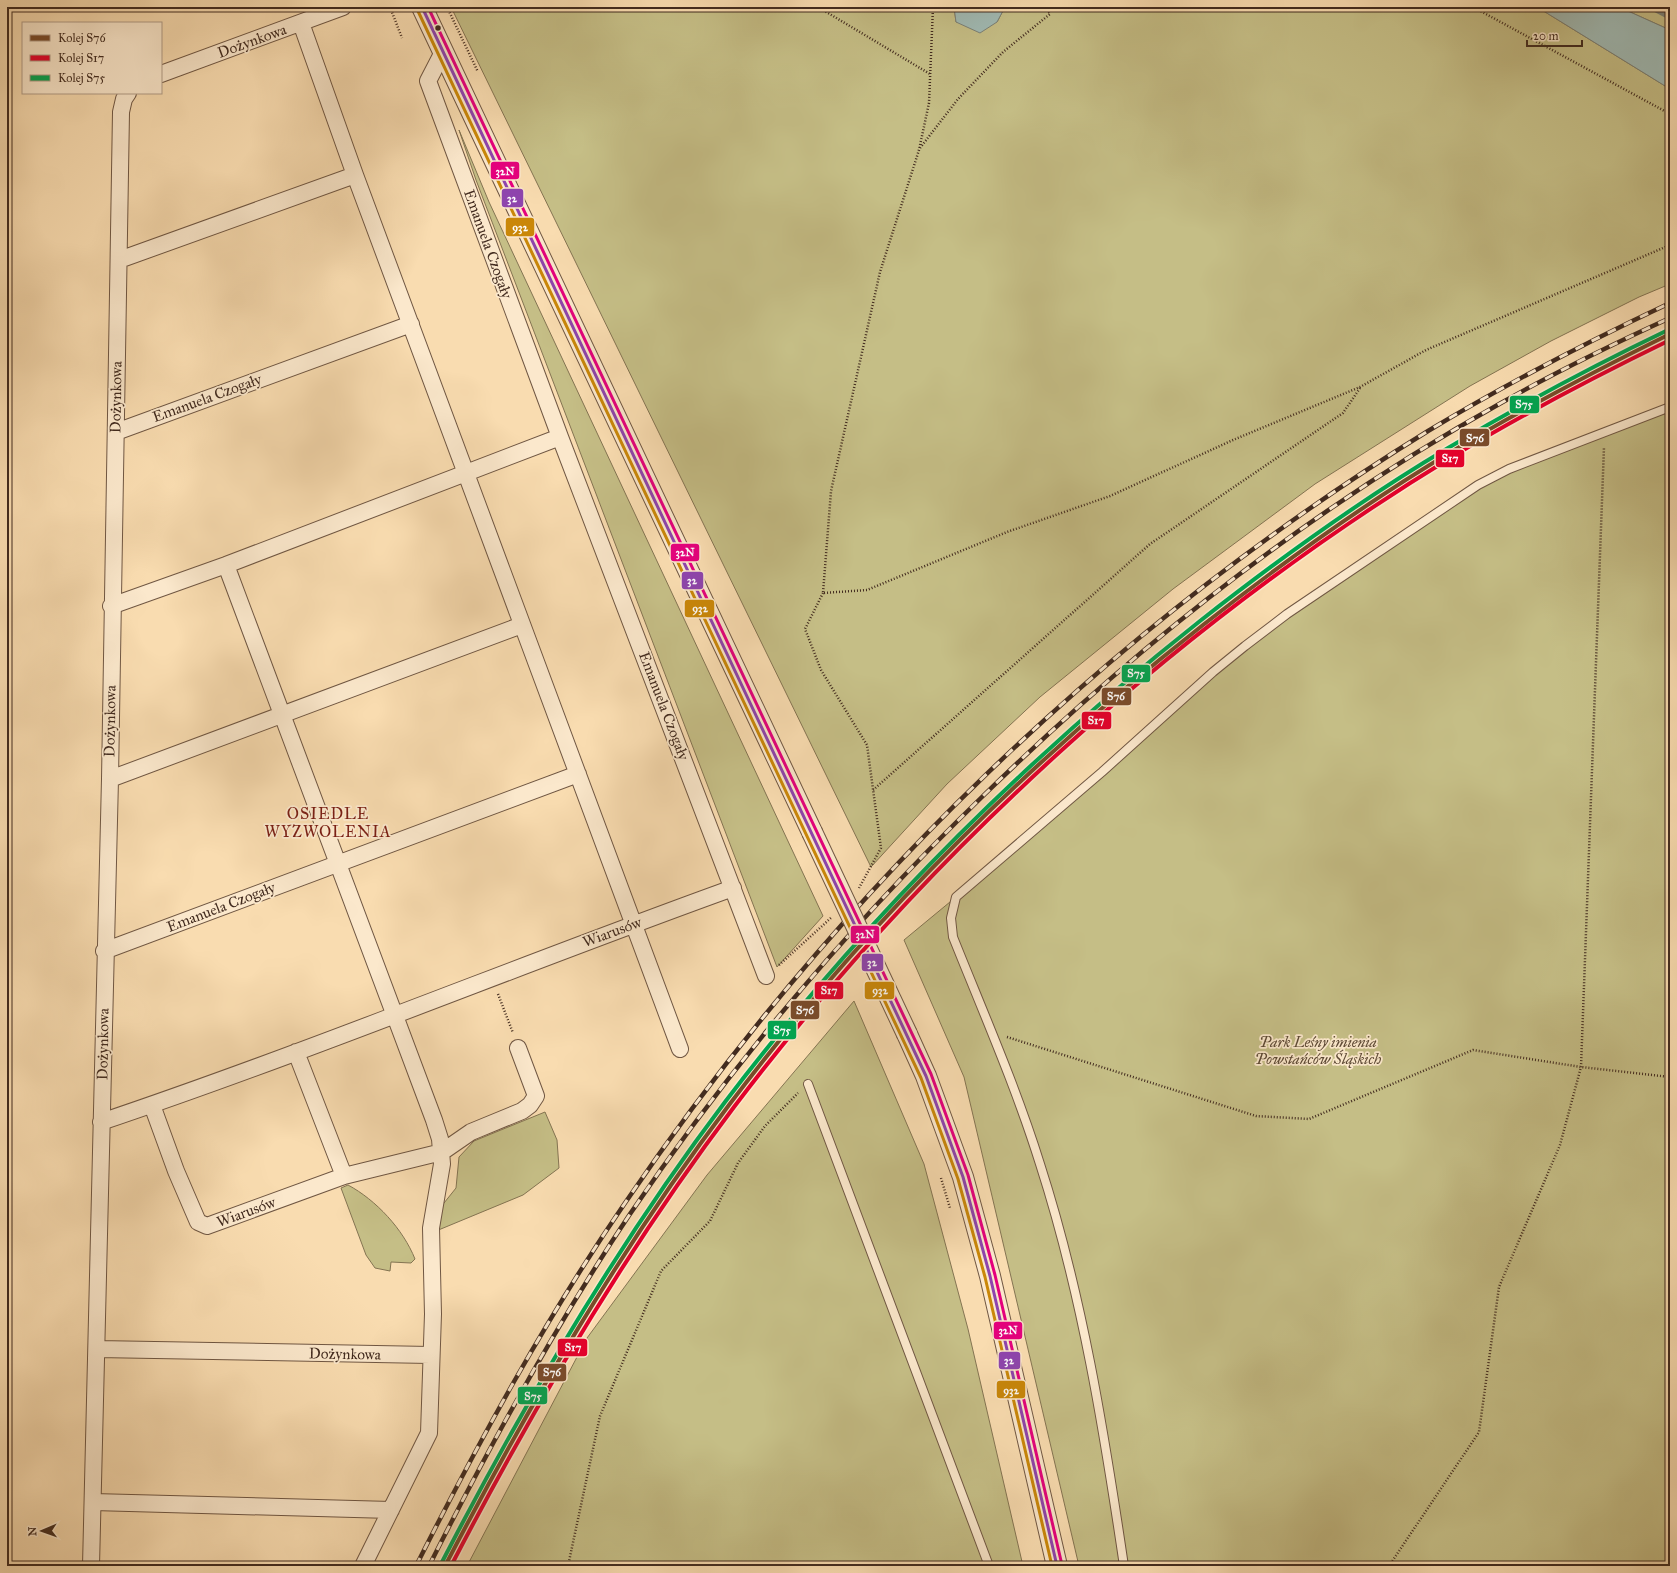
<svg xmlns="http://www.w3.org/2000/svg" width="1677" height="1573" font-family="'IM FELL Great Primer',serif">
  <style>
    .green { fill: #c5be86; stroke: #847452 }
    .water { fill: #a0bab4; stroke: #7a8178 }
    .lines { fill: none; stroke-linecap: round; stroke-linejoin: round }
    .stream { stroke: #7a8178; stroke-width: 5.5 }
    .service-casing { stroke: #705743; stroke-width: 10 }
    .minor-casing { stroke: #705743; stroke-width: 18 }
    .tertiary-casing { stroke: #705743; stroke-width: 22 }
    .path { stroke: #422b1f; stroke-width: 2.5; stroke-dasharray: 1 2; stroke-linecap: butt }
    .service { stroke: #fbe8cc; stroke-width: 8 }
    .minor { stroke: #fbe8cc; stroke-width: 16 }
    .tertiary { stroke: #fbe8cc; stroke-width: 20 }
    .rail-casing { stroke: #422b1f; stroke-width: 4.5 }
    .rail { stroke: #fbe8cc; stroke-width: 3; stroke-dasharray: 9; stroke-linecap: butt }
    .tertiary-bridge-casing { stroke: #705743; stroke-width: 22; stroke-linecap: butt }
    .tertiary-bridge { stroke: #fbe8cc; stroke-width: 20 }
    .bus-1-casing { stroke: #fbe8cc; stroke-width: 6 }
    .bus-2-casing { stroke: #fbe8cc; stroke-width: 6 }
    .bus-3-casing { stroke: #fbe8cc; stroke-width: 6 }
    .bus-1 { stroke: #8e44ad; stroke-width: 3 }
    .bus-2 { stroke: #ca8708; stroke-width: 3 }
    .bus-3 { stroke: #e5007d; stroke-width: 3 }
    .rail-1-casing { stroke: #fbe8cc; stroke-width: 7 }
    .rail-2-casing { stroke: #fbe8cc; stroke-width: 7 }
    .rail-3-casing { stroke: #fbe8cc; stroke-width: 7 }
    .rail-1 { stroke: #7a4b2a; stroke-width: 4 }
    .rail-2 { stroke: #e4002b; stroke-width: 4 }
    .rail-3 { stroke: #00a651; stroke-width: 4 }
    .bus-dot { fill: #422b1f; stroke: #fbe8cc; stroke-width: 1.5 }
    .labels { text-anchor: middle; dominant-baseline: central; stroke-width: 3.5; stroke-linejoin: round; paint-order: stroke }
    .street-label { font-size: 15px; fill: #422b1f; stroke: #fbe8cc }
    .park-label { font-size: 15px; font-style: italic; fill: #5c4834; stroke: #fbe8cc }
    .neighbourhood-label { font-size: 16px; letter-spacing: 1px; fill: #7a1f14; stroke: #fbe8cc }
    .line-badge { stroke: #fbe8cc; stroke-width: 1.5 }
    .badge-label { font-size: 11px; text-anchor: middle; font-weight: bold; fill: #fff }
  </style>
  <rect width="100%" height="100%" fill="#f9dcb0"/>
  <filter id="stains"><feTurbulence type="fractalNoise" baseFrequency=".005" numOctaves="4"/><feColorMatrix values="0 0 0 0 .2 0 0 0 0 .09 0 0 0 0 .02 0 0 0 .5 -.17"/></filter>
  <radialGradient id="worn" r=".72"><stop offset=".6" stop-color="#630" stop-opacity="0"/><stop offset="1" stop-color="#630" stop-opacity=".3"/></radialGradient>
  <path class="green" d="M451,7H954L956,22H997L1005,7H1537L1670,89V284L1639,297L1551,341L1470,386L1315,484L1173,589L1040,697L947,784L871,867Z
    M1619,7H1670V30Z
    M459,130L489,202L823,916L777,967L476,180Z
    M1670,407V1566H1079L964,1077L904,940L956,897L1245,646L1478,485Z
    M854,1001L924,1164L968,1329L1023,1566H467L587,1338L707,1175Z
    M545,1112L557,1140L559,1168L523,1195L436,1231L440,1208L456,1188L459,1157L474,1141Z
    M348,1185C376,1200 403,1229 415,1259L411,1263L391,1262L390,1271L375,1268L366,1255L341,1188Z"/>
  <path class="water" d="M954,7H1005L997,22L980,33L956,22Z
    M1537,7H1619L1670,30V89Z"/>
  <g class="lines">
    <path class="stream" d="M1651,7L1670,17"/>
    <defs>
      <path id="service" d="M808,1084L989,1566
        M1124,1566C1104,1431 1082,1294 1040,1164C1016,1087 983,1012 953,937L951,918L956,897L1102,772L1213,672L1245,646L1287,614L1478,485L1509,469L1670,407"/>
      <path id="minor" d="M301,23L355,175L680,1049
        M443,52L428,81L560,437L766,976
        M161,74L343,7
        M119,260L355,175
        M116,432L411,324
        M226,565L434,1120L440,1139L442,1164L431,1228L433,1314L429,1433L363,1566
        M111,606L226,565L560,437
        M110,779L522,625
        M104,951L578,774
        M296,1052L344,1176
        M152,1105L176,1171L198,1222L207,1226L344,1176L442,1152L471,1132L522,1111L530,1105L536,1096L518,1048
        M101,1122C314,1050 522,964 733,888
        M97,1349L430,1355
        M93,1502L391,1510
        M91,1566L110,779L121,112L124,99L128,93"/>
      <path id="tertiary" d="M422,7L812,832
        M907,1034L926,1076L963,1177L990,1276L1057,1566"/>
    </defs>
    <use href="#service" class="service-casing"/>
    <use href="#minor" class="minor-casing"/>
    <use href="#tertiary" class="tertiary-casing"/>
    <path class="path" d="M390,7L402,38
      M447,7L478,72
      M818,7L930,74
      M933,7L929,103L919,150L880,272L831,491L823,593L867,590L1007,532L1110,496L1233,440L1360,387L1426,350L1670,245
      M1473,7L1670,114
      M920,148L958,99L1003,52L1050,14L1046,7
      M823,593L805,629L821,670L867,745L881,848L859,888
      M873,790L1150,544L1343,413L1360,388
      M779,965L832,917
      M498,994L513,1033
      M1007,1037L1256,1116L1309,1119L1473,1050L1581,1067L1670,1077
      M941,1178L950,1208
      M568,1566L600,1416L661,1271L710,1221L738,1163L765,1126L798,1093
      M1389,1566L1479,1432L1499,1287L1560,1145L1581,1067L1604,447"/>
    <use href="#service" class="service"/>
    <use href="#minor" class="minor"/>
    <use href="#tertiary" class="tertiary"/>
    <defs>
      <path id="rail" d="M416,1566C479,1441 546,1318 625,1203C835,894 1110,627 1428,431C1506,384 1587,342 1670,303
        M429,1566C490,1445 555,1326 630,1214C733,1062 853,922 985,794C1140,643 1312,508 1501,403C1556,372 1613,344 1670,318"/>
    </defs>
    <use href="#rail" class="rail-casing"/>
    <use href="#rail" class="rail"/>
    <defs>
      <path id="tertiary-bridge" d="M812,832L907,1034"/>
    </defs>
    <use href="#tertiary-bridge" class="tertiary-bridge-casing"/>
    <use href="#tertiary-bridge" class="tertiary-bridge"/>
    <defs>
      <path id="bus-1" d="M422,7L926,1076L963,1177L990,1276L1057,1566"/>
      <path id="bus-2" d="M417,9L921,1078L958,1179L985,1277L1052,1566"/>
      <path id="bus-3" d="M428,7L931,1074L968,1175L995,1275L1062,1565"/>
    </defs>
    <use href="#bus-1" class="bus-1-casing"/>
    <use href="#bus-2" class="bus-2-casing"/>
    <use href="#bus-3" class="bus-3-casing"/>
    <use href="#bus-1" class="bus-1"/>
    <use href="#bus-2" class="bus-2"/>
    <use href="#bus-3" class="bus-3"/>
    <defs>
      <path id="rail-1" d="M445,1566C529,1405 620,1249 729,1105C865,925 1026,764 1203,625C1282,563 1364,504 1451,452C1522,409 1595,371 1670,334"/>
      <path id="rail-2" d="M451,1566C534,1406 625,1251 734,1107C927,853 1179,623 1452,457C1523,414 1596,376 1670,340"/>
      <path id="rail-3" d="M441,1564C524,1403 616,1246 725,1102C862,922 1023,761 1200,621C1279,559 1362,499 1448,448C1520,405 1593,366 1668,330"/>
    </defs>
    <use href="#rail-1" class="rail-1-casing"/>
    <use href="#rail-2" class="rail-2-casing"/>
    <use href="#rail-3" class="rail-3-casing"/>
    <use href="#rail-1" class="rail-1"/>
    <use href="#rail-2" class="rail-2"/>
    <use href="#rail-3" class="rail-3"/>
  </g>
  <circle class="bus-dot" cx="438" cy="28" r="3.5"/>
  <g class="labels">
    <g class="street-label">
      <text transform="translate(252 41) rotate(-20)">Dożynkowa</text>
      <text transform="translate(488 244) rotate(70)">Emanuela Czogały</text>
      <text transform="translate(116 397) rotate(-89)">Dożynkowa</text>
      <text transform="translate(207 398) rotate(-20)">Emanuela Czogały</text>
      <text transform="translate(664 706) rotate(69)">Emanuela Czogały</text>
      <text transform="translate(110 721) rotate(-89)">Dożynkowa</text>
      <text transform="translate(221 907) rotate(-21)">Emanuela Czogały</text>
      <text transform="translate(612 932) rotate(-20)">Wiarusów</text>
      <text transform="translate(103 1044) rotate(-89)">Dożynkowa</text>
      <text transform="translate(246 1212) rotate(-20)">Wiarusów</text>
      <text transform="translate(345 1354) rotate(1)">Dożynkowa</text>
    </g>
    <g class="park-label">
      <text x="1318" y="1042">Park Leśny imienia<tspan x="1318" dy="17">Powstańców Śląskich</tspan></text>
    </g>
    <g class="neighbourhood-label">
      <text x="328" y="813">OSIEDLE<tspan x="328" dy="18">WYZWOLENIA</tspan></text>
    </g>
  </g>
  <g class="line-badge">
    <rect x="490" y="161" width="30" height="19" rx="4" fill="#e5007d"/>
    <rect x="501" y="188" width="23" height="20" rx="4" fill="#8e44ad"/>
    <rect x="505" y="217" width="30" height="20" rx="4" fill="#ca8708"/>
    <rect x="1509" y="395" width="31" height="19" rx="4" fill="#00a651"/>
    <rect x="1459" y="428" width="31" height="19" rx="4" fill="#7a4b2a"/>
    <rect x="1435" y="449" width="30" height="19" rx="4" fill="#e4002b"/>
    <rect x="670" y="543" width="30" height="19" rx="4" fill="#e5007d"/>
    <rect x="681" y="571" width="23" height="19" rx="4" fill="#8e44ad"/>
    <rect x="684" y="599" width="31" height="19" rx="4" fill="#ca8708"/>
    <rect x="1121" y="664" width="30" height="19" rx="4" fill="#00a651"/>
    <rect x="1101" y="687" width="31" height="19" rx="4" fill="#7a4b2a"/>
    <rect x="1081" y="711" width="31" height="19" rx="4" fill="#e4002b"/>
    <rect x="850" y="925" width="30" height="19" rx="4" fill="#e5007d"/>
    <rect x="861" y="953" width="23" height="19" rx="4" fill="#8e44ad"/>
    <rect x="814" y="981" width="30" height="19" rx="4" fill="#e4002b"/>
    <rect x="864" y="981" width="31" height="19" rx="4" fill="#ca8708"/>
    <rect x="790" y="1000" width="30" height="20" rx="4" fill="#7a4b2a"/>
    <rect x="767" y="1020" width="30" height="20" rx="4" fill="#00a651"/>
    <rect x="993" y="1321" width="30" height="19" rx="4" fill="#e5007d"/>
    <rect x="557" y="1338" width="31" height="19" rx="4" fill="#e4002b"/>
    <rect x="998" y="1351" width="23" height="19" rx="4" fill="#8e44ad"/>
    <rect x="537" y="1363" width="30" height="19" rx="4" fill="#7a4b2a"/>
    <rect x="996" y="1380" width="30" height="19" rx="4" fill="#ca8708"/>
    <rect x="517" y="1386" width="31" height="19" rx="4" fill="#00a651"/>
  </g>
  <g class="badge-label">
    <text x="505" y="175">32N</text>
    <text x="512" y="202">32</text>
    <text x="520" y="231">932</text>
    <text x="1524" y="408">S75</text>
    <text x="1475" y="442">S76</text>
    <text x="1450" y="462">S17</text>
    <text x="685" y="556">32N</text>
    <text x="692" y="584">32</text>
    <text x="700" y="612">932</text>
    <text x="1136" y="677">S75</text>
    <text x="1116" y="700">S76</text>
    <text x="1096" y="724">S17</text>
    <text x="865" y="938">32N</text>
    <text x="872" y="966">32</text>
    <text x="829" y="994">S17</text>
    <text x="880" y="994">932</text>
    <text x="805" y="1014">S76</text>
    <text x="782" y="1034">S75</text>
    <text x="1008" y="1334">32N</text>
    <text x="573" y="1351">S17</text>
    <text x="1009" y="1364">32</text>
    <text x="552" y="1376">S76</text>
    <text x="1011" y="1394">932</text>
    <text x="533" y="1400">S75</text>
  </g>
  <rect width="1677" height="1573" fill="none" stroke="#f9dcb0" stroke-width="24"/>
  <rect x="8" y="8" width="1661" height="1557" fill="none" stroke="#422b1f" stroke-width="2"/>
  <rect x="12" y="12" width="1653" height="1549" fill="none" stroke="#422b1f"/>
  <rect x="22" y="22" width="140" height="72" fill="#fbe8cc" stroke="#b19c87"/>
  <rect x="30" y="35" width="20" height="6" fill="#7a4b2a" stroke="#b19c87"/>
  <text x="58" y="42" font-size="12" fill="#422b1f">Kolej S76</text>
  <rect x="30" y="55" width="20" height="6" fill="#e4002b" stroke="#b19c87"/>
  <text x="58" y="62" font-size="12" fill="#422b1f">Kolej S17</text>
  <rect x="30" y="75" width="20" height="6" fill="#00a651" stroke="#b19c87"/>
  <text x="58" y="82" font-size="12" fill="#422b1f">Kolej S75</text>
  <g transform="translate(42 1531) rotate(268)" stroke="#fbe8cc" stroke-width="3" paint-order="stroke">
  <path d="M0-3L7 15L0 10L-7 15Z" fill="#422b1f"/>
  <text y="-6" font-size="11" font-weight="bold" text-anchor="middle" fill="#422b1f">N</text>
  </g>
  <path d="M1527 40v6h55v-6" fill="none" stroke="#422b1f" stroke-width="2"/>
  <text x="1533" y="40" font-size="12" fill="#422b1f" stroke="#fbe8cc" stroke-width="3" paint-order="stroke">20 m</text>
  <rect width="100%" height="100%" filter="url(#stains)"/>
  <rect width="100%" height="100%" fill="url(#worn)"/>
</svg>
